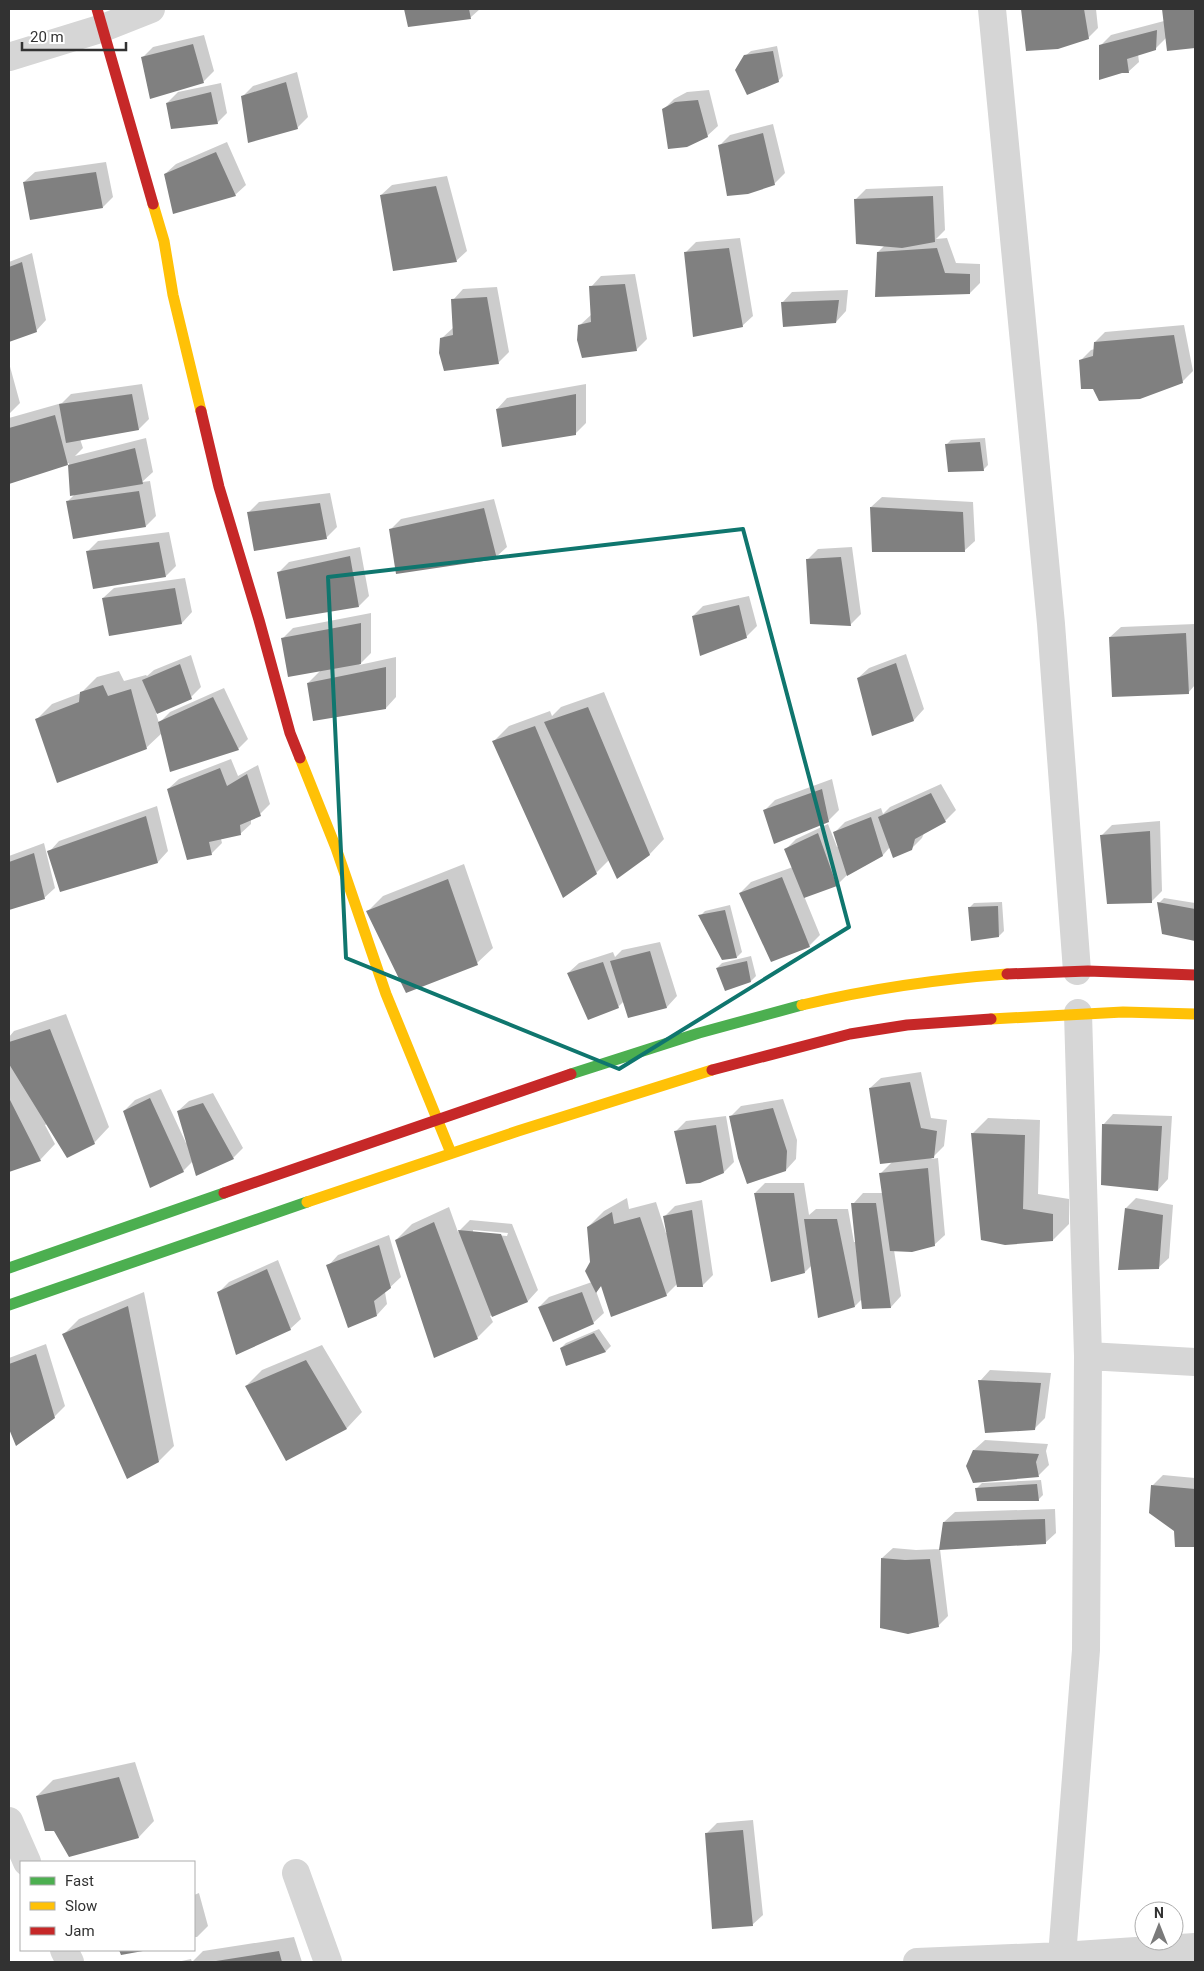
<svg xmlns="http://www.w3.org/2000/svg" width="1204" height="1971" font-family="Roboto,sans-serif">
  <style>
    .shadow { fill: #0003; fill-rule: evenodd }
    .building { fill: #808080 }
    .lines { fill: none; stroke-linecap: round; stroke-linejoin: round }
    .street { stroke: #d6d6d6; stroke-width: 28 }
    .fast { stroke: #4caf50; stroke-width: 11 }
    .slow { stroke: #ffc107; stroke-width: 11 }
    .jam { stroke: #c62828; stroke-width: 11 }
    .marked { fill: none; stroke: #0f766e; stroke-width: 4; stroke-linejoin: round }
  </style>
  <rect width="100%" height="100%" fill="#fff"/>
  <path class="shadow" d="M406,9H480L471,17L409,26Z
    M1022,9H1096L1098,28L1088,38L1027,50Z
    M1163,9H1195V47L1168,50L1167,37L1155,49L1138,54L1139,62L1128,72L1100,46L1111,35L1164,21Z
    M204,35L214,71L204,81L151,97L142,58L153,47Z
    M777,46L783,76L778,81L745,56L751,51Z
    M297,72L308,117L297,128L242,97L253,86Z
    M221,83L227,113L217,123L167,103L178,92Z
    M709,90L718,126L707,136L663,110L674,99L687,92Z
    M773,124L785,173L774,184L719,146L730,135Z
    M227,142L246,185L235,195L165,174L176,164Z
    M106,162L113,197L103,207L24,182L35,172Z
    M447,176L467,251L456,261L381,195L392,185Z
    M943,186L945,230L936,239L947,238L956,263L980,264V283L970,293L878,252L885,245L855,200L866,189Z
    M740,238L753,316L742,326L685,253L696,242Z
    M32,253L46,320L36,331L9,341V262Z
    M635,274L647,339L636,350L580,325L592,314L591,287L601,276Z
    M497,287L509,352L498,363L442,338L454,327L453,300L463,289Z
    M848,290L846,311L836,322L782,303L792,292Z
    M1184,325L1193,371L1182,382L1081,360L1091,350L1095,349V342L1105,332Z
    M9,363L20,403L9,414Z
    M142,384L149,419L139,429L80,439L83,448L75,456L146,438L153,472L142,482L150,481L156,516L146,526L68,501L75,494L71,495L69,463L9,483V418L62,403L71,394Z
    M586,384V423L575,434L497,409L507,398Z
    M985,438L988,465L983,470L946,445L951,440Z
    M330,493L337,527L326,538L248,513L259,502Z
    M882,497L973,502L975,541L964,551L871,507Z
    M494,499L507,547L496,557L391,529L401,519Z
    M169,532L176,566L166,576L87,552L98,541Z
    M360,547L369,596L359,606L279,572L289,562Z
    M852,547L861,614L850,625L808,559L818,549Z
    M185,578L192,612L182,623L110,635L103,598L114,588Z
    M749,596L757,626L746,637L693,616L703,606Z
    M371,613V653L359,665L396,657V697L386,708L308,683L321,670L283,638L293,628Z
    M1195,624V685L1188,693L1110,637L1121,627Z
    M906,654L924,709L914,720L873,735L858,678L869,668Z
    M191,655L201,687L191,697L156,713L159,723L170,712L224,688L248,739L238,749L162,733L146,748L37,719L52,704L81,693L97,677L119,671L124,681L146,675L147,676L154,670Z
    M604,692L664,839L649,855L609,860L596,873L493,742L509,726L550,711L552,716L561,707Z
    M231,759L238,776L258,765L270,804L260,814L251,819V824L240,834L221,839L222,843L211,854L168,789L179,779Z
    M832,779L839,810L828,821L764,811L775,800Z
    M941,784L956,810L945,821L924,833L922,838L911,849L890,847L883,855L847,875L837,885L804,896L820,935L809,946L740,893L751,882L793,867L785,850L796,839L828,824L837,847L839,846L835,832L845,822L881,808L883,814L890,807Z
    M157,806L168,851L158,862L49,852L59,841Z
    M1160,821L1162,891L1151,902L1101,836L1112,825Z
    M44,843L55,888L44,898L9,909V856Z
    M464,864L493,948L477,963L368,911L383,896Z
    M1164,898L1195,903V940L1163,933L1159,903Z
    M1002,902L1004,931L999,936L969,908L974,903Z
    M730,905L742,952L737,957L723,959L700,916L705,911Z
    M660,942L677,996L667,1007L629,1017L624,1001L618,1007L568,973L579,963L613,952L615,957L622,950Z
    M751,956L756,976L751,981L717,968L722,963Z
    M66,1014L109,1127L94,1143L47,1124L45,1125L55,1144L40,1160L9,1170V1037L14,1031Z
    M921,1072L931,1118L947,1120L944,1146L931,1159L938,1158L945,1235L934,1245L894,1250L901,1296L891,1307L863,1308L862,1299L855,1306L812,1265L805,1272L755,1193L765,1183H804L809,1215L816,1209H848L854,1242H856L853,1204L863,1193H883L880,1174L892,1162L870,1088L881,1078Z
    M161,1089L186,1143L187,1142L178,1111L189,1101L213,1093L243,1148L233,1158L193,1161L183,1171L151,1187L124,1111L135,1100Z
    M783,1099L797,1140L796,1159L786,1170L730,1117L741,1106Z
    M1113,1114L1172,1116L1168,1179L1158,1190L1103,1125Z
    M726,1116L734,1162L724,1172L676,1131L686,1121Z
    M988,1118L1040,1120L1038,1194L1069,1199V1224L1053,1240L1005,1244L973,1133Z
    M627,1198L629,1209L656,1202L666,1233H668L665,1216L675,1206L702,1200L713,1275L702,1286L678,1283L666,1295L602,1285L596,1291L604,1313L593,1323L539,1307L549,1297L592,1282L588,1227L604,1211Z
    M1136,1198L1173,1205L1169,1258L1158,1268L1126,1208Z
    M449,1207L458,1232L470,1220L512,1224L538,1290L528,1301L490,1316L493,1322L477,1338L396,1240L412,1224ZM473,1230L508,1233L507,1236L473,1233Z
    M389,1235L401,1277L385,1292L387,1304L377,1315L328,1266L338,1255Z
    M278,1260L301,1319L290,1329L218,1293L229,1282Z
    M144,1292L174,1446L159,1461L64,1334L79,1319Z
    M599,1329L611,1346L606,1351L567,1364L561,1348L566,1343Z
    M46,1344L65,1406L54,1417L16,1444L9,1425V1358Z
    M322,1345L362,1412L347,1428L286,1459L246,1386L262,1370Z
    M990,1370L1051,1373L1045,1418L1034,1429L980,1381Z
    M985,1440L1048,1444L1046,1451L1049,1465L1039,1475L974,1450Z
    M1163,1475L1195,1478V1546H1176L1175,1530L1152,1486Z
    M1041,1480L1043,1495L1038,1500L977,1488L982,1483Z
    M1055,1509L1056,1533L1045,1543L940,1549L948,1616L938,1626L882,1558L893,1548L916,1550L941,1549L944,1522L955,1512Z
    M135,1762L154,1821L139,1837L69,1856L37,1796L53,1780Z
    M753,1820L763,1915L752,1925L707,1833L717,1823Z
    M199,1893L208,1926L197,1937H194V1895Z
    M294,1937L302,1962H192L203,1951Z
    M191,1959L192,1962H177Z"/>
  <path class="building" d="M404,9H469L471,19L408,27Z
    M1021,9H1084L1089,39L1058,49L1026,51Z
    M1162,9H1195V48L1167,51Z
    M1157,30L1156,50L1127,59L1129,73H1122L1099,80V45Z
    M193,44L204,83L150,99L141,57Z
    M773,51L779,82L747,95L735,70L744,55Z
    M286,82L298,129L248,143L241,96Z
    M211,92L218,124L171,129L166,103Z
    M698,100L708,137L687,147L668,149L662,109L675,102Z
    M763,133L775,185L748,194L727,196L718,145Z
    M216,152L236,196L173,214L164,174Z
    M96,172L103,208L30,220L23,182Z
    M436,186L457,262L393,271L380,195Z
    M933,196L935,242L902,248L856,244L854,199Z
    M729,248L743,327L693,337L684,252Z
    M937,248L945,273L970,274V294L875,297L877,252Z
    M22,262L37,332L9,342V267Z
    M625,284L637,351L582,358L577,340L578,325L591,322L589,286Z
    M487,297L499,364L444,371L439,353L440,338L453,335L451,299Z
    M839,300L836,323L783,327L781,302Z
    M1174,335L1183,383L1140,399L1099,401L1093,389H1081L1079,360L1093,356L1094,342Z
    M132,394L139,430L66,443L59,404Z
    M576,394V435L502,447L496,409Z
    M55,415L68,465L135,448L143,484L70,496L68,465L9,484V428Z
    M980,442L984,471L948,472L945,444Z
    M139,491L146,527L73,539L66,501Z
    M320,503L327,539L254,551L247,512Z
    M870,507L963,512L965,552H872Z
    M484,508L497,559L396,574L389,529Z
    M159,542L166,577L93,589L86,551Z
    M350,556L359,607L286,619L277,572Z
    M841,557L851,626L810,624L806,559Z
    M175,588L182,624L109,636L102,598Z
    M739,605L747,638L700,656L692,616Z
    M361,623V664L288,677L281,638Z
    M1186,633L1189,694L1112,697L1109,637Z
    M896,663L914,721L872,736L857,678Z
    M180,664L192,699L157,714L142,680Z
    M386,667V709L313,721L307,683Z
    M103,685L108,696L131,689L147,749L57,783L35,719L79,702L80,692Z
    M213,697L239,750L170,772L158,722Z
    M588,707L650,855L617,879L544,722Z
    M535,726L597,874L563,898L492,741Z
    M220,768L227,786L247,774L261,816L240,825L241,835L209,842L212,855L187,860L167,789Z
    M822,789L829,822L774,844L763,810Z
    M931,793L946,822L915,839L912,850L893,858L878,817Z
    M146,816L158,863L60,892L47,851Z
    M871,817L883,856L847,876L833,832Z
    M1150,831L1152,903L1107,904L1100,835Z
    M818,833L837,886L804,898L784,849Z
    M34,853L45,899L9,910V862Z
    M782,877L810,947L771,962L739,893Z
    M448,879L478,965L406,993L366,911Z
    M1157,902L1195,909V941L1162,934Z
    M998,906L999,937L971,941L968,907Z
    M725,910L737,958L722,960L698,915Z
    M650,951L667,1008L628,1018L610,961Z
    M747,961L751,982L725,991L716,968Z
    M603,962L619,1008L588,1020L567,973Z
    M50,1029L95,1144L67,1158L9,1064V1042Z
    M910,1082L921,1128L937,1131L934,1158L880,1164L869,1088Z
    M9,1098L41,1161L9,1172Z
    M150,1098L184,1172L150,1188L123,1111Z
    M203,1103L234,1159L196,1176L177,1111Z
    M773,1108L787,1151L786,1171L747,1184L738,1158L729,1116Z
    M1102,1124L1162,1126L1158,1191L1101,1185Z
    M716,1125L724,1173L700,1183L686,1184L674,1131Z
    M971,1133L1025,1135L1023,1209L1053,1214V1241L1005,1245L981,1240Z
    M928,1168L935,1246L912,1252L890,1251L879,1173Z
    M754,1193H794L805,1273L771,1282Z
    M851,1203H876L891,1308L862,1309Z
    M1125,1208L1163,1215L1159,1269L1118,1270Z
    M692,1210L703,1287H677L663,1216Z
    M612,1212L614,1224L640,1217L667,1296L611,1317L601,1286L596,1293L585,1271L590,1262L587,1227Z
    M804,1219H837L855,1307L818,1318Z
    M434,1222L478,1339L434,1358L395,1240Z
    M458,1230L501,1234L528,1302L492,1317Z
    M379,1245L391,1288L374,1301L377,1316L348,1328L326,1265Z
    M267,1269L291,1330L236,1355L217,1292Z
    M582,1292L594,1324L553,1342L538,1307Z
    M128,1306L159,1462L127,1479L62,1334Z
    M594,1333L606,1352L566,1366L560,1348Z
    M36,1354L55,1418L16,1446L9,1429V1364Z
    M306,1360L347,1429L286,1461L245,1386Z
    M978,1380L1041,1383L1035,1430L985,1433Z
    M973,1450L1039,1454L1036,1462L1039,1477L973,1483L966,1466Z
    M1037,1484L1039,1501H977L975,1488Z
    M1151,1485L1195,1489V1547H1175L1174,1531L1149,1513Z
    M1045,1519L1046,1544L939,1550L943,1522Z
    M881,1558L905,1560L930,1559L939,1627L908,1634L880,1628Z
    M119,1777L139,1838L69,1857L54,1831H45L36,1796Z
    M743,1830L753,1926L712,1929L705,1833Z
    M119,1950H142L143,1951L121,1955Z
    M279,1951L282,1962H216V1961Z"/>
  <g class="lines">
    <path class="street" d="M992,9L1051,624L1077,971
      M9,57L103,28L151,9
      M1088,1356L1195,1362
      M9,1821L27,1862
      M296,1873L328,1962
      M64,1950L70,1962
      M1062,1956L1086,1650L1088,1356L1078,1013
      M917,1962L1062,1956L1195,1947"/>
    <path class="fast" d="M571,1074L699,1033L802,1005
      M9,1268L224,1193
      M9,1305L307,1202"/>
    <path class="slow" d="M153,204L164,241L173,295L201,411
      M300,758L336,848L386,994L451,1153
      M802,1005C870,989 938,979 1007,974
      M991,1019L1123,1012L1195,1014
      M307,1202L518,1131L712,1070"/>
    <path class="jam" d="M97,9L153,204
      M201,411L219,487L259,620L290,733L300,758
      M1007,974L1088,971L1195,975
      M712,1070L850,1034L907,1025L991,1019
      M224,1193L571,1074"/>
  </g>
  <path class="marked" d="M743,529L849,927L619,1069L346,958L328,577Z"/>
  <rect width="1204" height="1971" fill="none" stroke="#323232" stroke-width="20"/>
  <rect x="20" y="1861" width="175" height="90" fill="#ffffff" stroke="#adadad"/>
  <rect x="30" y="1877" width="25" height="8" fill="#4caf50" stroke="#adadad"/>
  <text x="65" y="1886" font-size="15" fill="#323232">Fast</text>
  <rect x="30" y="1902" width="25" height="8" fill="#ffc107" stroke="#adadad"/>
  <text x="65" y="1911" font-size="15" fill="#323232">Slow</text>
  <rect x="30" y="1927" width="25" height="8" fill="#c62828" stroke="#adadad"/>
  <text x="65" y="1936" font-size="15" fill="#323232">Jam</text>
  <g transform="translate(1159 1926)"><circle r="24" fill="#ffffff" stroke="#adadad"/>
  <path d="M0-4L9 19L0 12L-9 19Z" fill="#7a7a7a"/>
  <text y="-8" font-size="14" font-weight="bold" text-anchor="middle" fill="#323232">N</text>
  </g>
  <path d="M22 42v8h104v-8" fill="none" stroke="#323232" stroke-width="2.5"/>
  <text x="30" y="42" font-size="15" fill="#323232" stroke="#ffffff" stroke-width="4" paint-order="stroke">20 m</text>
</svg>
